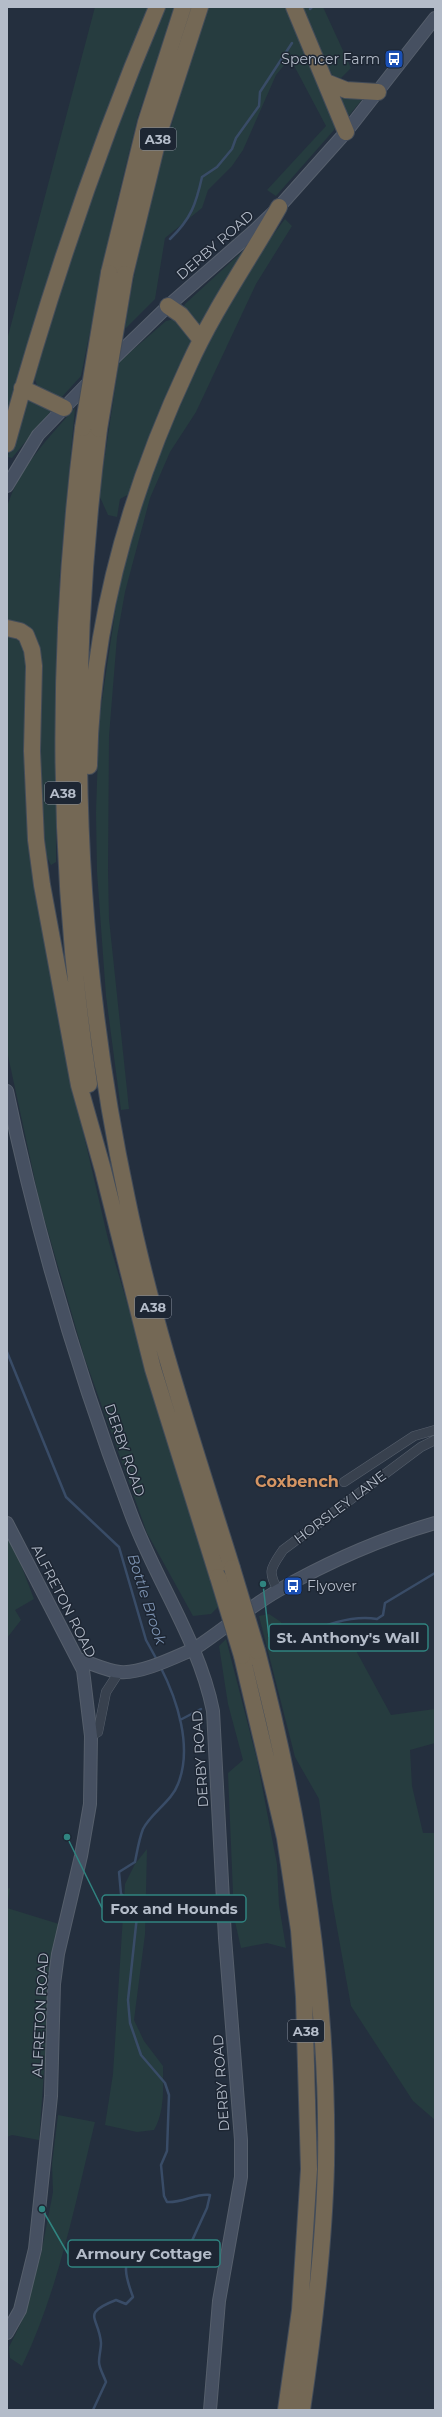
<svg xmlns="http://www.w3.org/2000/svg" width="442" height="2417" font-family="Montserrat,sans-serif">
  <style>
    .green { fill: #263c3f }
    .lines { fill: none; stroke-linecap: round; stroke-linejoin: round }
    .stream { stroke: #394c67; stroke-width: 2.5 }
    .street-casing { stroke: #565f6c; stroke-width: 10 }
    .secondary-casing { stroke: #565f6c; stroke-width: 14 }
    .highway-casing { stroke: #434c59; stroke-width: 18 }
    .street { stroke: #38414e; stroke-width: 9 }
    .secondary { stroke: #465061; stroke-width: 12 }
    .highway { stroke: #746855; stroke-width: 16 }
    .highway-bridge-casing { stroke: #434c59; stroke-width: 18; stroke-linecap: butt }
    .highway-bridge { stroke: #746855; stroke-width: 16 }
    .labels { text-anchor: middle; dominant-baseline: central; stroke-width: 3; stroke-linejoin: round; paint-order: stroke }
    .shield { fill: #1d2633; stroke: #878f9c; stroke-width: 1 }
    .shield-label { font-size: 13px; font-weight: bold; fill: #b4bcc9 }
    .poi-label { font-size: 14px; fill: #b4bcc9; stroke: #1d2633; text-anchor: end }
    .street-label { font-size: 14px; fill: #b4bcc9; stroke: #1d2633 }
    .water-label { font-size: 15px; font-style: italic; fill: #7c92b1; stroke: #1d2633 }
    .quarter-label { font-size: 16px; font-weight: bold; fill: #d59563; stroke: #1d2633 }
    .leader { fill: none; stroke: #308480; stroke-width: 1.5 }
    .callout-dot { fill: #308480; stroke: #1d2633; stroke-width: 1.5 }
    .callout { fill: #1d2633; stroke: #308480; stroke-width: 1.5 }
    .callout-label { font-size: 15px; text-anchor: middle; font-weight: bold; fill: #b4bcc9 }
  </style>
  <rect width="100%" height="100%" fill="#242f3e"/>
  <path class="green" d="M95,7H151L49,279L7,415V340Z
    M162,7H176L138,116L113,218L81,376L60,399L38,388L33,374L73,241Z
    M208,7H289L336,124L334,130L276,196L267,190L326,126L290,58L276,75L243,150L232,166L208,190L202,208L165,238L155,299L125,329C141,219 174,113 208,7Z
    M302,7H323L351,68L341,78L333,76L321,54Z
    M336,93L364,97L347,118Z
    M285,219L292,226L256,284L196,412L170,452L150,498L125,592L117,637L109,736L108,870L109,919L129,1109L121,1110L106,996L97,872L96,813L99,720L119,586L149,476L202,352L254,260Z
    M257,238L202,331L183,308L185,304Z
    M174,319L194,338L131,493L120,499L117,517L108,515L99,495L119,362L166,321Z
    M24,399L51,411L12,458L8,457L9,451Z
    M75,408L60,570L57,640L56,862L51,865L46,855L40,774L42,660L35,640L7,622V507C19,468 48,438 75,408Z
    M7,636L18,640L28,652L24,763L26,811L31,859L61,1026L85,1140L108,1239L218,1607L211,1614L193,1616L147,1533L84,1356L40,1204L7,1051Z
    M7,1528L34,1599L15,1610L21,1620L7,1638Z
    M269,1614L281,1622L284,1637L328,1629L341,1623L391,1715L435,1709V1743L410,1750L412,1786L423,1833H435V2120L413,2101L351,2006L332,1900L319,1799L295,1757L259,1616Z
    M226,1639L257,1760L277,1864L279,1905L286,1948L267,1943L241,1948L234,1917L228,1773L243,1760L228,1704L219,1646Z
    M147,1849L145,1934L134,2020L144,2041L163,2066C163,2088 165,2111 154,2130L137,2132L105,2125L113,2074L125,1884L135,1864Z
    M10,1888L7,1908L59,1924L53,1950L39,2140L12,2135L7,2137V1889Z
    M58,2115L95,2122C75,2204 59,2289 22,2366L10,2358L9,2347L21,2323L41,2254L53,2192L52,2164Z"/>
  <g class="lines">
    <path class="stream" d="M310,9L312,7
      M170,239C191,219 196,204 202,177L217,167L232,149L236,138L259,106L260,92L292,43
      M7,1352L66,1497L119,1547L146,1640L157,1660
      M303,1635C324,1625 353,1615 377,1619L383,1615L385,1603L435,1573
      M180,1720L201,1709
      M132,1903L121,1894L119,1872L135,1862C137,1852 139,1839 143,1829C151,1813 172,1801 178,1784C193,1747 177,1699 160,1666
      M93,2410L106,2382C104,2376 99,2368 99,2362C99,2356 101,2349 101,2343C99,2317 80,2314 116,2300L126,2304L133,2297C127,2281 118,2257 140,2249L152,2264L162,2266L185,2256L207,2208L210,2195C196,2193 183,2203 167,2202L164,2196L161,2165L167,2151L169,2095L165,2083L141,2055L130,2023L128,2000L137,1916"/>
    <defs>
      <path id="street" d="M344,1482L414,1436L435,1430
        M278,1590C267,1571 271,1568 283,1550L421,1447L435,1440
        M91,1736L98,1732L106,1692L119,1672"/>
      <path id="secondary" d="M110,362L168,306L255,230L279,207L346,132L435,18
        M7,486L38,435L92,379
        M7,1091C37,1235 79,1377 131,1514C156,1581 199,1641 213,1711L225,1938L241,2140V2177L219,2301L210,2410
        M7,1523L83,1670L91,1736L90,1804L81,1856L58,1954L54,1984L51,2096L35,2249L20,2310L7,2333
        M78,1659C91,1663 107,1671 120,1672C141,1674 175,1657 194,1649C223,1630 249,1607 279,1590C328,1562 380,1539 435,1523"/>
      <path id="highway" d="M294,7L346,132
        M326,82L346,90L378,92
        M109,273L146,122L183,7
        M125,274L161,127L200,7
        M168,306L181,315L201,340
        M22,388L64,408
        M83,428C56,646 56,866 89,1084
        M99,429C66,686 73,946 127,1199C153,1325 194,1446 232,1568
        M7,444C48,295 97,149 157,7
        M7,628L20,631L26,635L32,650L34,666L32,751L36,840L42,885L79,1085L103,1170L153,1369L218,1577
        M89,766C91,628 130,491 188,367C213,311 249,260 279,207
        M257,1651C301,1819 329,1990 326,2165C324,2247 314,2329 302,2410
        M242,1656L285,1838L299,1930L304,1997L309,2169L300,2310L286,2410"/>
    </defs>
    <use href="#street" class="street-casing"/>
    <use href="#secondary" class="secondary-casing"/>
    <use href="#highway" class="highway-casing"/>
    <use href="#street" class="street"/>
    <use href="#secondary" class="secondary"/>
    <use href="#highway" class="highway"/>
    <defs>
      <path id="highway-bridge" d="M83,428L109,273
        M99,429L125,274
        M232,1568L257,1651
        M218,1577L242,1656"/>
    </defs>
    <use href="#highway-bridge" class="highway-bridge-casing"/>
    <use href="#highway-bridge" class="highway-bridge"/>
  </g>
  <defs>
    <symbol id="bus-square" viewBox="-11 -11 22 22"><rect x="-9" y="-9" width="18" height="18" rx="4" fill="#1a4fb4" stroke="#1d2633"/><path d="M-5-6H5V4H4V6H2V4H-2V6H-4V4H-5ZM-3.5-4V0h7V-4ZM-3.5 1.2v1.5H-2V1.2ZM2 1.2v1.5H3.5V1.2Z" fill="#fff"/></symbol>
  </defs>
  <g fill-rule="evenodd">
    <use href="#bus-square" x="383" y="48" width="22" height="22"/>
    <use href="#bus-square" x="282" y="1575" width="22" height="22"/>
  </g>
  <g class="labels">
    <g class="shield">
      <rect x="140" y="128" width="36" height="22" rx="3"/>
      <rect x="45" y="782" width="36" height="22" rx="3"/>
      <rect x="135" y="1296" width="36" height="22" rx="3"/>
      <rect x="288" y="2020" width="36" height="22" rx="3"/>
    </g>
    <g class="shield-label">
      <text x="158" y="139">A38</text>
      <text x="63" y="793">A38</text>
      <text x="153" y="1307">A38</text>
      <text x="306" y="2031">A38</text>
    </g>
    <g class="poi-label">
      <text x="380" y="59">Spencer Farm</text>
      <text x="307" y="1586" text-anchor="start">Flyover</text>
    </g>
    <g class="street-label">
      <text transform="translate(215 245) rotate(-41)">DERBY ROAD</text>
      <text transform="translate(125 1450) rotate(71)">DERBY ROAD</text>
      <text transform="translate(340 1507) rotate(-37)">HORSLEY LANE</text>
      <text transform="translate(64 1601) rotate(63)">ALFRETON ROAD</text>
      <text transform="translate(200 1759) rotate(-94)">DERBY ROAD</text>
      <text transform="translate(40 2015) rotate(-87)">ALFRETON ROAD</text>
      <text transform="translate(221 2083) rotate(-94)">DERBY ROAD</text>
    </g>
    <g class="water-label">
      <text transform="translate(147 1599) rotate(72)">Bottle Brook</text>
    </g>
    <g class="quarter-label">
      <text x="297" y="1481">Coxbench</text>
    </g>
  </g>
  <path class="leader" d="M263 1584L269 1637M67 1837L102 1908M42 2209L68 2254"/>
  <g class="callout-dot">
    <circle cx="263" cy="1584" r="4"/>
    <circle cx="67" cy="1837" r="4"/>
    <circle cx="42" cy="2209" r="4"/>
  </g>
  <g class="callout">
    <rect x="269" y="1624" width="159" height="27" rx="4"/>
    <rect x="102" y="1895" width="144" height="27" rx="4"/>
    <rect x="68" y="2240" width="152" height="27" rx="4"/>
  </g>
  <g class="callout-label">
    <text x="348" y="1643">St. Anthony's Wall</text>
    <text x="174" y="1914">Fox and Hounds</text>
    <text x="144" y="2259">Armoury Cottage</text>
  </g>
  <rect width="442" height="2417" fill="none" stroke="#b4bcc9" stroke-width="16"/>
</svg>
